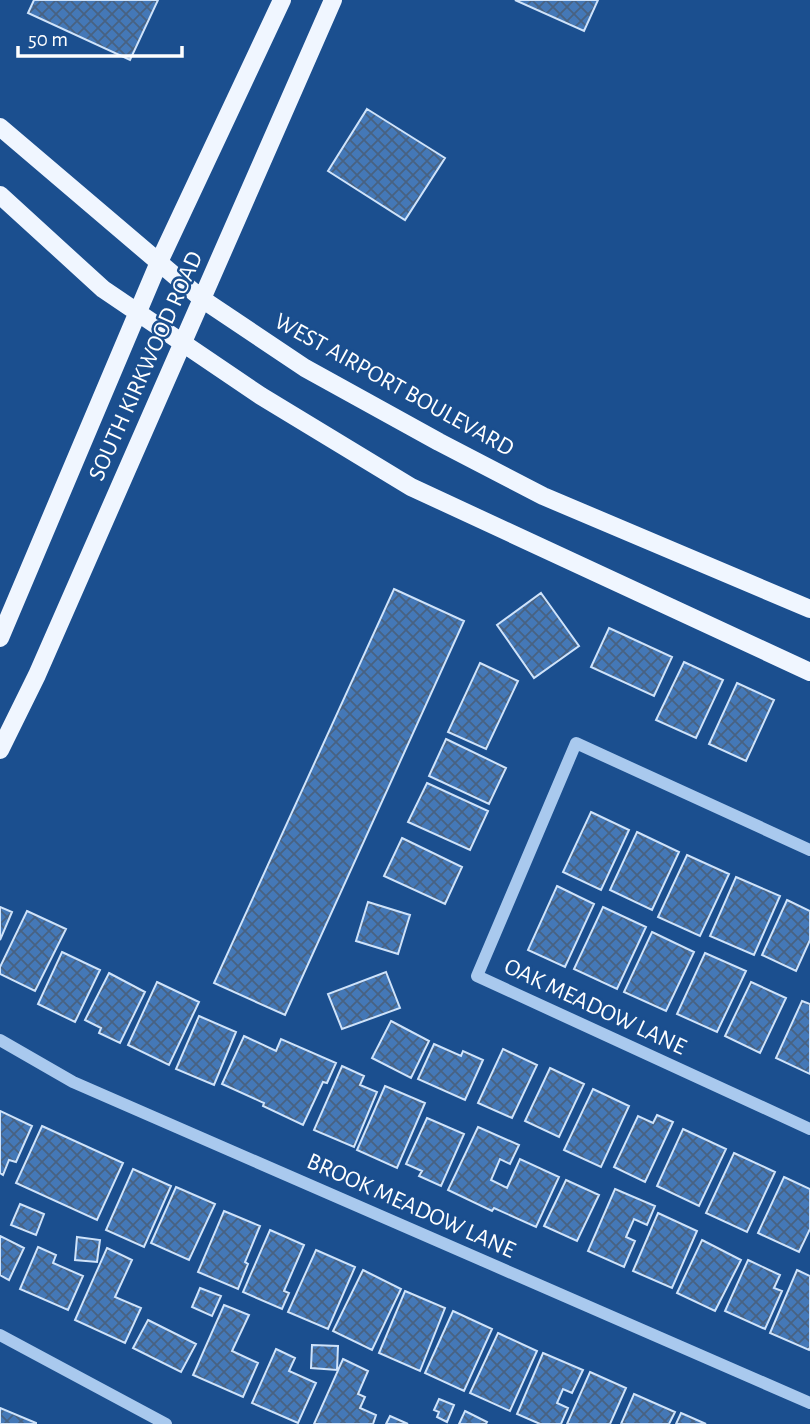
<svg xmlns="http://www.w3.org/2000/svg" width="810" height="1424" font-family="'Alegreya Sans',sans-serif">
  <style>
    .building { fill: url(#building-cross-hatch); stroke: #cfe3fa; stroke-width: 2 }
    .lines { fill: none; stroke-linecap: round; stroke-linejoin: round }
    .minor { stroke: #a9c9ee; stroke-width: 12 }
    .major { stroke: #f0f6ff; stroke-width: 18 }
    .labels { text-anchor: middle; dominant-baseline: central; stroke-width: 5; stroke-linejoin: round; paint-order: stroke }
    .street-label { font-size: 24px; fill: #fff; stroke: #1b4f8f }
  </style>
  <defs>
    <pattern id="building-cross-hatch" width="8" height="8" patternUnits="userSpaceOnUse" patternTransform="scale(1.75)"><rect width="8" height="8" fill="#4478b7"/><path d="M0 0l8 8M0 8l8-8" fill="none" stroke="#486282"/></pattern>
  </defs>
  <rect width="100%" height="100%" fill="#1b4f8f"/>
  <path class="building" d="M34,0H158L130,60L28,13Z
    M515,0H598L584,31Z
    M367,109L445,158L405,220L328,171Z
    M394,589L464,621L285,1015L214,983Z
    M541,593L579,646L534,678L497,625Z
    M609,628L672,657L654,696L591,667Z
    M684,662L723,680L696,738L656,720Z
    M480,663L518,681L486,749L448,732Z
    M737,683L774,700L746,761L709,744Z
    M446,739L506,768L489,804L429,776Z
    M427,783L488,811L470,850L408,822Z
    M591,812L629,830L601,890L563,872Z
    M637,832L679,852L652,910L610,890Z
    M402,838L462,867L445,904L384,876Z
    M687,855L729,874L700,936L658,917Z
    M736,877L780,896L754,955L710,936Z
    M557,886L594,904L565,967L528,950Z
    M787,900L810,911V940L796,971L762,955Z
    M368,902L410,915L398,954L356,941Z
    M0,907L12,912L0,940Z
    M603,907L646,927L617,989L574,969Z
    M27,911L66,929L35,991L0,974V967Z
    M652,932L694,952L666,1011L624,992Z
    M62,952L100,970L75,1022L38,1004Z
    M705,953L746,971L717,1032L677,1014Z
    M386,972L400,1008L342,1029L328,994Z
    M109,973L145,992L120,1043L99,1033L101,1028L85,1020Z
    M157,982L199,1002L169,1065L128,1045Z
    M751,982L786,998L760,1053L725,1036Z
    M802,1001L810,1004V1074L776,1058Z
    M199,1016L236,1032L214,1085L176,1069Z
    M391,1021L429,1041L411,1078L372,1058Z
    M244,1036L276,1051L281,1039L336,1063L327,1083L323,1082L303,1125L263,1106L264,1103L222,1084Z
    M434,1044L461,1056L463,1051L483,1060L465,1100L418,1079Z
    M503,1049L537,1065L512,1118L478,1103Z
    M342,1066L364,1076L360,1085L377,1092L354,1147L314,1130Z
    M550,1068L584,1084L559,1137L525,1121Z
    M385,1086L425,1103L397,1168L357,1150Z
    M593,1089L629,1106L601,1167L564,1150Z
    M0,1111L32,1126L16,1162L9,1160L3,1175L0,1173Z
    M657,1115L673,1122L645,1182L614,1167L638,1116L653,1123Z
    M427,1118L464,1134L441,1186L419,1176L422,1171L406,1164Z
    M42,1126L123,1163L97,1220L16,1183Z
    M478,1127L519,1145L510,1164L500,1159L491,1180L507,1188L520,1159L559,1177L536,1227L494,1208L492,1211L448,1190Z
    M683,1129L726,1149L699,1206L657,1186Z
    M734,1153L775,1172L747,1232L706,1213Z
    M133,1169L171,1186L144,1247L106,1230Z
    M784,1177L810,1189V1229L799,1252L758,1233Z
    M566,1180L599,1195L577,1241L544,1226Z
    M176,1187L215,1204L189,1260L151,1243Z
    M615,1189L655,1206L647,1225L634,1219L626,1237L635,1241L624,1267L588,1251Z
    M20,1204L44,1214L36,1235L11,1225Z
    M224,1211L260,1226L245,1262L248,1264L238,1289L198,1272Z
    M658,1213L697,1231L672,1288L633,1271Z
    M270,1230L304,1245L284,1291L289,1293L282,1309L243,1292Z
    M0,1236L24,1248L9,1280L0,1275Z
    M77,1237L100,1240L97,1262L75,1260Z
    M702,1240L741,1260L715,1311L677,1293Z
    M38,1247L56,1255L53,1263L83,1276L68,1310L20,1289Z
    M107,1248L132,1260L115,1297L141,1308L125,1343L75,1320Z
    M316,1250L355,1267L328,1329L288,1312Z
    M748,1260L780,1275L774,1288L782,1291L765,1329L725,1311Z
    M363,1270L401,1289L372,1350L333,1331Z
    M797,1270L810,1276V1347L809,1350L770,1333Z
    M200,1288L221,1296L212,1316L192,1307Z
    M405,1291L445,1308L420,1371L379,1353Z
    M224,1305L249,1315L232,1351L258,1363L243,1397L193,1375Z
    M453,1311L492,1329L464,1391L425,1373Z
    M148,1320L196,1344L181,1372L133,1348Z
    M498,1333L537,1351L510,1411L470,1393Z
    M312,1345L338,1346L337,1370L311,1368Z
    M276,1349L295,1358L289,1371L316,1383L298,1423L252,1403Z
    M543,1353L583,1370L572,1393L563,1389L557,1403L568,1408L561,1424H540L517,1414Z
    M343,1359L368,1371L358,1394L365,1397L360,1408L376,1415L373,1424H314Z
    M590,1372L626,1388L610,1424H567Z
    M634,1394L675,1412L669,1424H621Z
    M439,1399L454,1405L447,1422L437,1417L439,1412L434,1410Z
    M0,1408L36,1423V1424H0Z
    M465,1411L487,1422L486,1424H459Z
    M681,1413L706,1424H676Z
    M390,1416L408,1424H386Z"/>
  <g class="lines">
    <path class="minor" d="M810,850L576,743L477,976L810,1129
      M0,1040L73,1082L810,1403
      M0,1335L166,1424"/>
    <path class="major" d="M0,127L202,299L305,368L439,442L543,496L810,609
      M0,195L103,289L261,396L411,487L810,672
      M0,638L159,262L282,0
      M0,750L37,675L333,0"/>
  </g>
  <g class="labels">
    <g class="street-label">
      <text transform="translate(146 366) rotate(-66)">SOUTH KIRKWOOD ROAD</text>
      <text transform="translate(394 385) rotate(29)">WEST AIRPORT BOULEVARD</text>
      <text transform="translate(595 1007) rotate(25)">OAK MEADOW LANE</text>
      <text transform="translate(411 1206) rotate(24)">BROOK MEADOW LANE</text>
    </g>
  </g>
  <path d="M18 46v10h164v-10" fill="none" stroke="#ffffff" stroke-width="3.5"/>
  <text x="28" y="46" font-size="21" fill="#ffffff" stroke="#1b4f8f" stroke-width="5" paint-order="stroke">50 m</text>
</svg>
